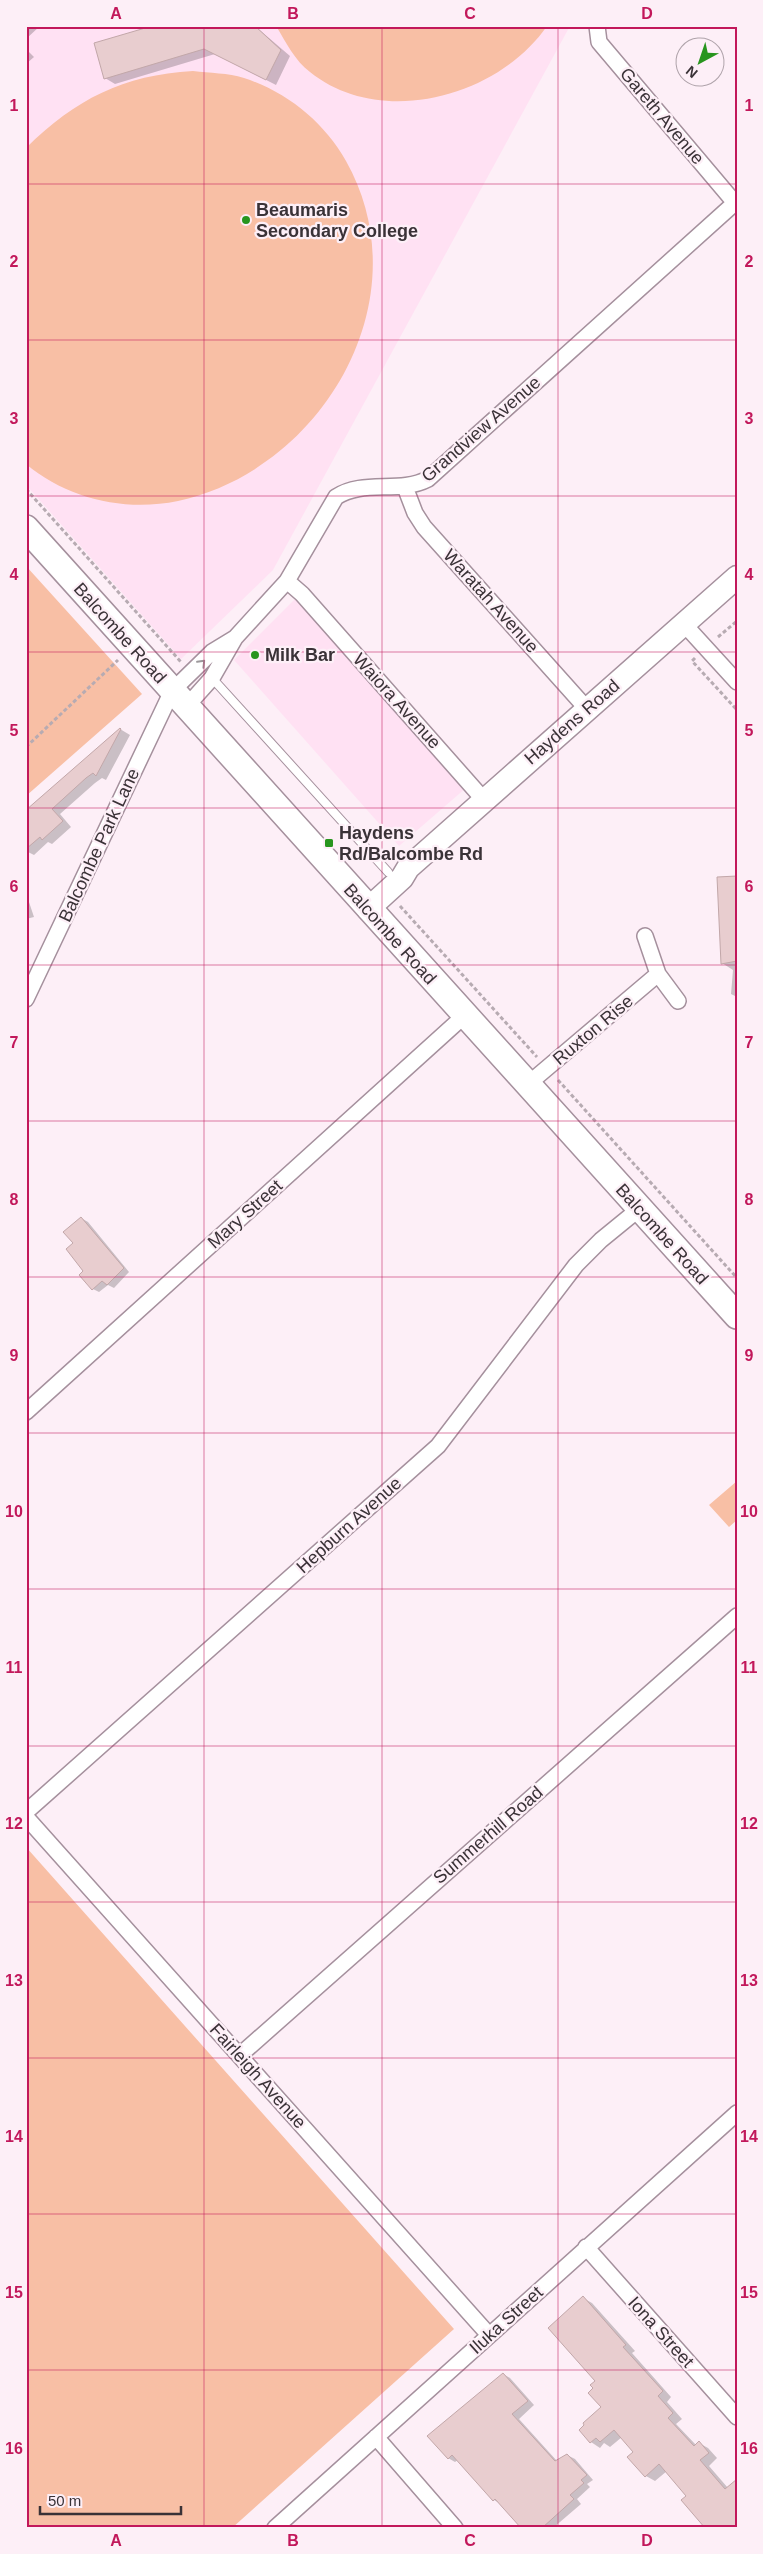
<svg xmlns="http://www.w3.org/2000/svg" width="763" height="2554" font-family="Helvetica,sans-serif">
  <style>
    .built { fill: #ffe1f3 }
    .green { fill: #f8bfa5 }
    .shadow { fill: #0003 }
    .building { fill: #e8cdcf; stroke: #c2a7a9 }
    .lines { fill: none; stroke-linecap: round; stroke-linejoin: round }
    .lane-casing { stroke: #a5909d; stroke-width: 10 }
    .street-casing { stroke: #a5909d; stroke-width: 18 }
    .secondary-casing { stroke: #a5909d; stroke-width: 25 }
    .primary-casing { stroke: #a5909d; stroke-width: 28 }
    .path { stroke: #b7abb2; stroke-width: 3; stroke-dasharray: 4 2.5; stroke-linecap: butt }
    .lane { stroke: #fff; stroke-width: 8 }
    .street { stroke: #fff; stroke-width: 15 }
    .secondary { stroke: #fff; stroke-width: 22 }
    .primary { stroke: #fff; stroke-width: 25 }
    .oneway { stroke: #9c989b }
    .grid { fill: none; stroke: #c2185b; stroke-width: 1; stroke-opacity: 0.55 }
    .poi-dot { fill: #28951e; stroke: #fdeff7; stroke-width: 2 }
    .labels { text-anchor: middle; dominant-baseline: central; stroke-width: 4.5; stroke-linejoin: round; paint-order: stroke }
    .street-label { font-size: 18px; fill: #3a3237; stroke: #fdeff7 }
    .poi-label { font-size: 18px; font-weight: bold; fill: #3a3237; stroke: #fdeff7; text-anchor: start }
    .neatline { fill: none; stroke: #c2185b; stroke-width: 2 }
    .grid-label { font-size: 16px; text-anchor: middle; font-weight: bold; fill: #c2185b }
  </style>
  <rect width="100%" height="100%" fill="#fdeff7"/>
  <path class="built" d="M26,26H570L273,570L181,659L26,485Z
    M303,591L474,781L399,846L234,660Z"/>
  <path class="green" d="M276,26H547C498,97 381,129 310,72C295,61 286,42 276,26Z
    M193,71C210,73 228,73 244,78C287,92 324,122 346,161C423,298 324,469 178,501C125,512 68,499 26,464V148C76,99 123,75 193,71Z
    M26,566L142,694L26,796Z
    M737,1481V1520L729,1527L709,1505Z
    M26,1847L454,2329L232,2528H26Z"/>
  <path class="shadow" d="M26,26H40L26,39Z
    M255,26L290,56L276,85L215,54L115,84L105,78Z
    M26,49L34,57L26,64Z
    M120,729L130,735L106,780L102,778L95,783L60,814L71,827L52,844L48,842L34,855L26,851V812Z
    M737,878V997L731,994L733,970L722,963Z
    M26,893L34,917L26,919Z
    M81,1218L88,1222L129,1272L114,1288L108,1285L99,1292L93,1289L85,1271L75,1243Z
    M583,2298L592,2303L635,2351L632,2353L671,2397L667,2402L682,2419L676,2424L696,2445L699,2443L708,2448L717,2458L709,2466L728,2488L737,2528L688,2496L667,2471L655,2481L646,2476L635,2452L622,2437L610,2447L604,2443L600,2448L591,2442L602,2407L595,2388L597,2381Z
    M503,2374L510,2378L534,2405L519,2419L557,2461L567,2455L575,2459L593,2480L587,2484L590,2487L577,2499L581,2504L553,2528H523L501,2504L494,2500L458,2460L455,2462L448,2458Z"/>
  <path class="building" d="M152,26H255L281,50L266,80L204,49L104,79L94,43Z
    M120,728L121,729L96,776L93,773L86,778L52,809L63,821L42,840L40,837L26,849V810Z
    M737,876V961L721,964L717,877Z
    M81,1217L124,1268L107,1285L102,1281L92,1290L79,1275L83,1271L66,1249L73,1243L63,1232Z
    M583,2296L626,2345L623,2347L663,2391L658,2396L673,2413L668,2418L694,2446L699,2441L709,2453L700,2460L725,2489L737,2479V2528H705L681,2500L686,2496L659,2464L645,2477L627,2457L633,2452L614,2430L600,2442L596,2438L590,2443L579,2430L584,2425L583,2423L601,2407L588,2393L593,2388L590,2385L595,2381L548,2328Z
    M503,2373L528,2401L512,2414L555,2461L567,2454L587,2475L581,2480L584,2483L570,2495L574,2499L542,2528H521L495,2499L493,2501L452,2455L448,2459L427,2436Z"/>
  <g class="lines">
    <defs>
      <path id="lane" d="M212,678L388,872"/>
      <path id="street" d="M597,26L599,42L735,203
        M405,487L415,513L424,527L587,709
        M287,581L302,594L484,800
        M684,624L737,682
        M186,707L212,678L235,638L287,581L336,497C363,479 399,494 428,479L737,201
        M645,936L658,974
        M26,999L172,691L212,652L235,638
        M527,1085L658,974L678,1001
        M26,1412L464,1016
        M26,1812L438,1446L576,1265L601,1240L639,1209
        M26,1817L489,2335
        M240,2055L737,1616
        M586,2247L737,2417
        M376,2437L455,2528
        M275,2528L737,2113"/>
      <path id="secondary" d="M368,909L402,878L408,868L737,577"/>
      <path id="primary" d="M26,528L737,1316"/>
    </defs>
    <use href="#lane" class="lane-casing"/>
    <use href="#street" class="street-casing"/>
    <use href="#secondary" class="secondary-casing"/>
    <use href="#primary" class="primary-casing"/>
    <path class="path" d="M26,489L181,662
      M718,637L737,621
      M695,658L692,661L737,710
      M26,747L118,660
      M400,906L537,1057
      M558,1080L737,1278"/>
    <use href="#lane" class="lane"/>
    <use href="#street" class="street"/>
    <use href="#secondary" class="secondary"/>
    <use href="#primary" class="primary"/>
  </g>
  <defs><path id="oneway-chevron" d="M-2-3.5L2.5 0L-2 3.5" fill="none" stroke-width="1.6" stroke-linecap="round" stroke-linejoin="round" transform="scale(1.25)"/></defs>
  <use class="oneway" href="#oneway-chevron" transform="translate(202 663) rotate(-46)"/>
  <path class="grid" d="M204,26V2528M382,26V2528M558,26V2528M26,184H737M26,340H737M26,496H737M26,652H737M26,808H737M26,965H737M26,1121H737M26,1277H737M26,1433H737M26,1589H737M26,1746H737M26,1902H737M26,2058H737M26,2214H737M26,2370H737"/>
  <g class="poi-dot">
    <circle cx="246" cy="220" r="5"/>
    <circle cx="255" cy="655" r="5"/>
    <rect x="324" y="838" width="10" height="10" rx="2.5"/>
  </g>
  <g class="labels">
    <g class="street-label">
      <text transform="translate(662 116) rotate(50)">Gareth Avenue</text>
      <text transform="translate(481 429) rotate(-41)">Grandview Avenue</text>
      <text transform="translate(491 601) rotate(48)">Waratah Avenue</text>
      <text transform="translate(120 633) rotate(48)">Balcombe Road</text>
      <text transform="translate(397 701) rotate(48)">Waiora Avenue</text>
      <text transform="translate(572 722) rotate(-41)">Haydens Road</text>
      <text transform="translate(99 845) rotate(-65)">Balcombe Park Lane</text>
      <text transform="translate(390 934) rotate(48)">Balcombe Road</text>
      <text transform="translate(593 1030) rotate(-40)">Ruxton Rise</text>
      <text transform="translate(245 1214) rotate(-42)">Mary Street</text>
      <text transform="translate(662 1234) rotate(48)">Balcombe Road</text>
      <text transform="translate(349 1525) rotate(-42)">Hepburn Avenue</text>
      <text transform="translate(488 1835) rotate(-41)">Summerhill Road</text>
      <text transform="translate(258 2076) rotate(48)">Fairleigh Avenue</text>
      <text transform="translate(506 2320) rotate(-42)">Iluka Street</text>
      <text transform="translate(661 2332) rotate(48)">Iona Street</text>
    </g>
    <g class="poi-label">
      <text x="256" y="210">Beaumaris<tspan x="256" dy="21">Secondary College</tspan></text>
      <text x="265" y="655">Milk Bar</text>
      <text x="339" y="833">Haydens<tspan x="339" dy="21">Rd/Balcombe Rd</tspan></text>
    </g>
  </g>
  <rect width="763" height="2554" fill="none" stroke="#fdeff7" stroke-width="55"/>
  <g transform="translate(700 62) rotate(220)"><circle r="24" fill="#fdeff7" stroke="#afa3aa"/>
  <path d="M0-4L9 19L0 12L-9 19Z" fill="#28951e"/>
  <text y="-8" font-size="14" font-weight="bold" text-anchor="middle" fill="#3a3237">N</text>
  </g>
  <path d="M40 2506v8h141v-8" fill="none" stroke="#3a3237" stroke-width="2.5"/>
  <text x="48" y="2506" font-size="15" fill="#3a3237" stroke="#fdeff7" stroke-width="4" paint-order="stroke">50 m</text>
  <rect x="28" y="28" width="708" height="2498" class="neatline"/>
  <g class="grid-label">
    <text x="116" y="19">A</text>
    <text x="293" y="19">B</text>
    <text x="470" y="19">C</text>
    <text x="647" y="19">D</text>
    <text x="14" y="111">1</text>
    <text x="749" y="111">1</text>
    <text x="14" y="267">2</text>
    <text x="749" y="267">2</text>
    <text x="14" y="424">3</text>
    <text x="749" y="424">3</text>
    <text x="14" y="580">4</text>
    <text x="749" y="580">4</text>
    <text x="14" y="736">5</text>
    <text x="749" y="736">5</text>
    <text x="14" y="892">6</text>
    <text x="749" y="892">6</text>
    <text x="14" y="1048">7</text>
    <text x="749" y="1048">7</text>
    <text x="14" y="1205">8</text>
    <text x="749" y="1205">8</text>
    <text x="14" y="1361">9</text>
    <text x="749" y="1361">9</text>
    <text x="14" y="1517">10</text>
    <text x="749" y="1517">10</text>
    <text x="14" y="1673">11</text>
    <text x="749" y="1673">11</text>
    <text x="14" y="1829">12</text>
    <text x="749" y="1829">12</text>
    <text x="14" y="1986">13</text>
    <text x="749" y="1986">13</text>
    <text x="14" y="2142">14</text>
    <text x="749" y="2142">14</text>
    <text x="14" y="2298">15</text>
    <text x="749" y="2298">15</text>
    <text x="14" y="2454">16</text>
    <text x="749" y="2454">16</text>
    <text x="116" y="2546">A</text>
    <text x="293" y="2546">B</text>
    <text x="470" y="2546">C</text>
    <text x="647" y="2546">D</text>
  </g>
</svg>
